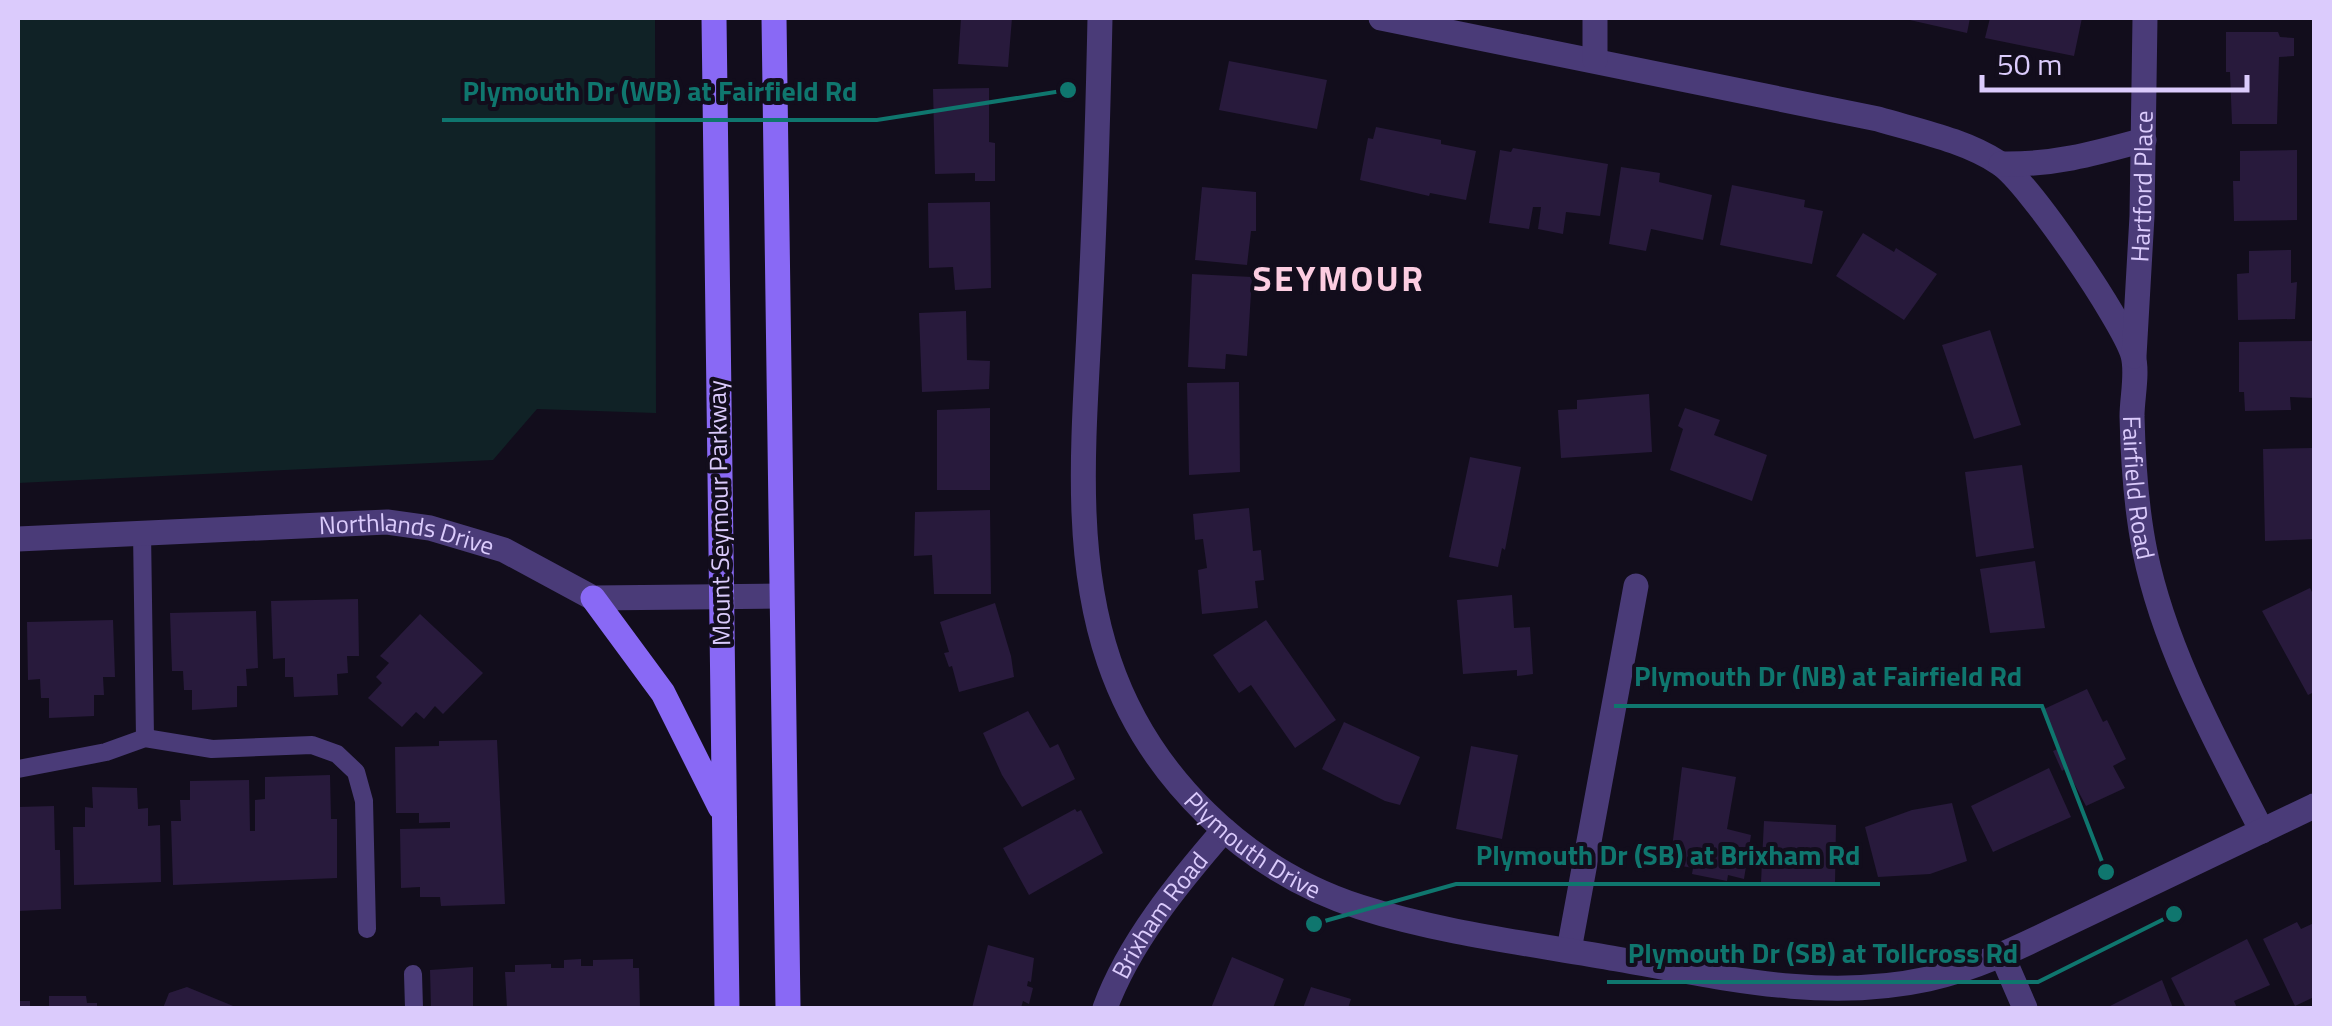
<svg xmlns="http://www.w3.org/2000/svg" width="2332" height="1026" font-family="'Titillium Web',sans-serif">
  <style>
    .green { fill: #102226 }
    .building { fill: #281a3c }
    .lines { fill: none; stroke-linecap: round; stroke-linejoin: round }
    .service { stroke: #4a3b78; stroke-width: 18 }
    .minor { stroke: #4a3b78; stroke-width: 25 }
    .tertiary { stroke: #4a3b78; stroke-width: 25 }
    .secondary { stroke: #8969f5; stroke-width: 25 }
    .labels { text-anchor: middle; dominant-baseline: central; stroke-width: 8; stroke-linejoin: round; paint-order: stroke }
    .street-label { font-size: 25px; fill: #dbcbfc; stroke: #120d1c }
    .district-label { font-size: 35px; font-weight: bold; letter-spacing: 2.5px; fill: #fccde1; stroke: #120d1c }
    .leader { fill: none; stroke: #0f766e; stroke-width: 4 }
    .callout-dot { fill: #0f766e; stroke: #120d1c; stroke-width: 4 }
    .callout-label { font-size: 28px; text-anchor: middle; font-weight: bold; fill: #0f766e; stroke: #120d1c; stroke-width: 8; stroke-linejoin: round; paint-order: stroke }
  </style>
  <rect width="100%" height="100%" fill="#120d1c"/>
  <path class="green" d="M18,18H655L656,413L537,409L493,460L18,483Z"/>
  <path class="building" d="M961,18H1012L1008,67L958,64Z
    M1901,18H1970L1967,33Z
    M1990,18H2082L2074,56L1985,38Z
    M2226,32H2278L2280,37L2294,38V56L2279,57L2277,124H2232L2230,72H2226Z
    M1229,61L1327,80L1317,129L1219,110Z
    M989,88V142L995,143V181H975V173L935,174L933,89Z
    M1376,127L1441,140V144L1476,151L1466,200L1430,193L1429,196L1360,180L1368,138L1373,139Z
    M1513,148L1608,164L1600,216L1566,212L1563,234L1538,229L1541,207H1533L1529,229L1489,223L1500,150L1511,152Z
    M2297,150V220L2234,221L2233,181H2240V151Z
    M1621,167L1660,173L1659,182L1712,195L1703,240L1651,229L1646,251L1609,244Z
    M1732,185L1805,200L1804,207L1823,211L1812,264L1720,245Z
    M1202,187L1256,192V231H1251L1247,265L1195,260Z
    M990,202L991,288L955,290L953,267L929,268L928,203Z
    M1863,233L1894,252L1896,248L1937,274L1904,320L1836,276Z
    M2291,250V283L2297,282L2295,319L2238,320L2237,274L2249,273V251Z
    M1192,274L1252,277L1247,356L1226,354L1225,369L1188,367Z
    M966,311L967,360L990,361L989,389L922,392L919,313Z
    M1990,330L2021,425L1974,439L1942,345Z
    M2314,341V398L2290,397L2291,410L2245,411L2244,392H2239V342Z
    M1239,382L1240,472L1189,475L1187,383Z
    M1649,394L1652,452L1561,458L1558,410L1577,409V400Z
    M990,408V490H937V410Z
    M1685,408L1720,420L1714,435L1767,455L1752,501L1670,470L1683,429L1678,426Z
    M2314,448V539L2265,541L2263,449Z
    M1470,457L1521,467L1505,550L1502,548L1498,567L1449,557Z
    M2022,465L2034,548L1976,557L1965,472Z
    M1249,508L1253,551L1261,550L1264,580L1255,581L1258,608L1202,614L1198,570L1207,568L1203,539L1195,540L1193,514Z
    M990,510L991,594H934L932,555L914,556L915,512Z
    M2035,561L2045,628L1990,633L1980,569Z
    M2310,588L2314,596V692L2308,695L2262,611Z
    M1512,595L1514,628L1530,627L1533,674L1517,676V670L1463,674L1457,600Z
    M358,599L359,656H347L348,673L337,674L338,695L294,697L293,677H285V658L273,659L271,601Z
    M995,603L1011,656L1014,677L959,692L952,666L949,667L944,653L949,652L940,622Z
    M256,611L258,668L246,669L247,686H237V707L192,710V690H184L183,671H172L170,613Z
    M420,614L483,673L443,714L435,706L424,719L416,712L402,727L368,698L382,683L376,677L389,663L380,656Z
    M113,620L115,677H103L104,695H94V716L49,718V698H41L40,679L28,680L27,622Z
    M1266,620L1336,720L1295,748L1251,685L1239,693L1213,655Z
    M2087,689L2103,722L2107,720L2126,759L2113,766L2125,788L2086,806L2066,768L2062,771L2053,751L2060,748L2042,710Z
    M1028,711L1050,748L1058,744L1075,779L1022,807L1002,775L983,733Z
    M1344,722L1420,757L1400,805L1385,801L1322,769Z
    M497,740L505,904L441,906L440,897H420V887L401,888L400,829L450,828V822L419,823V813H396L395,747L439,746V741Z
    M1471,746L1518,755L1502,839L1456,829Z
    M1682,767L1736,777L1727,829L1751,835L1744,879L1728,875L1727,881L1692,874L1693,868L1670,864Z
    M2049,768L2071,817L1993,852L1971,806Z
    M330,775L331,819H337V878L173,885L171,821H181L180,800H190V781L249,780L250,831H255V800L265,799V777Z
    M92,787L137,788L138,809L148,808V826L160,825L161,882L74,885L73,827H85V807L93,808Z
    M1952,803L1967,861L1930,874L1878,877L1865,827L1912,810Z
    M54,806L55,850H60L61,909L18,911V807Z
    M1075,809L1077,812L1081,810L1103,853L1029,895L1003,848Z
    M1764,821L1836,825L1835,884L1761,882Z
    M2297,922L2301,929L2314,923V997L2295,1006L2263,939Z
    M2247,939L2270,985L2234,1001L2237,1008H2186L2171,978Z
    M988,945L1034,958L1031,982L1028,981L1027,986L1033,988L1029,1004L1023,1001L1021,1008H972Z
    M1232,957L1284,979L1273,1008H1211Z
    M581,959V966H593V960L633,959V968H639L640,1008H507L505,972H515V965L551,964V968H564V960Z
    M473,967V1008H431L430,970Z
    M2162,980L2173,1008H2106Z
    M187,987L238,1008H163L169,993Z
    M1311,987L1351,999L1348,1008H1303Z
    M49,996H86L87,1003H97V1008H49Z
    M18,1001H30V1008H18Z"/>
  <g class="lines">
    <path class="service" d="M142,532L145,738
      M18,769L106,752L145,738L212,749L312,745L337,754L356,772L364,801L367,929
      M413,974L414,1008"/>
    <g class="minor">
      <path id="s1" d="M1381,18L1878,119C1918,131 1964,140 1999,163C2028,181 2124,323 2133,355C2138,373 2132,398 2132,416C2133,461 2136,508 2145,552C2165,650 2217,743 2262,831"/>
      <path d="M1595,18V60"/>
      <path d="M2001,164C2054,165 2093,154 2144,140"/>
      <path id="s2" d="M2134,356L2142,216L2145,18"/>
      <path id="s3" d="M18,539L387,522L430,528L504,550L593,598L781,596"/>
      <path d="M1569,950L1636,586"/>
      <path d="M2002,955L2025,1008"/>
      <path id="s4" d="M1105,1008C1129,943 1178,883 1224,830"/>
    </g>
    <path class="tertiary" id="s5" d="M1100,18C1098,115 1095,213 1090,310C1085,426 1071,550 1109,661C1148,776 1245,870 1360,907C1441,933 1533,944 1617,959C1720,977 1823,1002 1928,979C1984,967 2035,939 2086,915C2162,878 2238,842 2314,806"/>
    <path class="secondary" d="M714,18L727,1008
      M774,18L788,1008
      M593,598L663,693L720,807"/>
  </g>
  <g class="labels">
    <g class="street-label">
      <text stroke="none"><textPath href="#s2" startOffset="170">Hartford Place</textPath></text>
      <text stroke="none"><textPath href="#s1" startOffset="1005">Fairfield Road</textPath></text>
      <text transform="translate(719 513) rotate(-91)">Mount Seymour Parkway</text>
      <text stroke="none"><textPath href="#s3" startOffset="390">Northlands Drive</textPath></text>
      <text stroke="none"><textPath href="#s5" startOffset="885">Plymouth Drive</textPath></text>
      <text stroke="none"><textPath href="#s4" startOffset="108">Brixham Road</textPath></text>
    </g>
    <g class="district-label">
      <text x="1339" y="278">SEYMOUR</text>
    </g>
  </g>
  <path class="leader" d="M1068 90L877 120H442M2106 872L2042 706H1614M1314 924L1456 884H1880M2174 914L2038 982H1607"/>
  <g class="callout-dot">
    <circle cx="1068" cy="90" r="10"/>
    <circle cx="2106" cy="872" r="10"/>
    <circle cx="1314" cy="924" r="10"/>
    <circle cx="2174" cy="914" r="10"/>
  </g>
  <g class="callout-label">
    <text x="660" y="101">Plymouth Dr (WB) at Fairfield Rd</text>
    <text x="1828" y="686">Plymouth Dr (NB) at Fairfield Rd</text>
    <text x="1668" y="865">Plymouth Dr (SB) at Brixham Rd</text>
    <text x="1823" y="963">Plymouth Dr (SB) at Tollcross Rd</text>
  </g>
  <rect width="2332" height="1026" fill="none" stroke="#dbcbfc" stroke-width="40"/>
  <path d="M1982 75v15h265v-15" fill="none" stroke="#dbcbfc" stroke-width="5"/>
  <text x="1997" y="75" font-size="30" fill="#dbcbfc" stroke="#120d1c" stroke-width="8" paint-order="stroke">50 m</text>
</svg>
